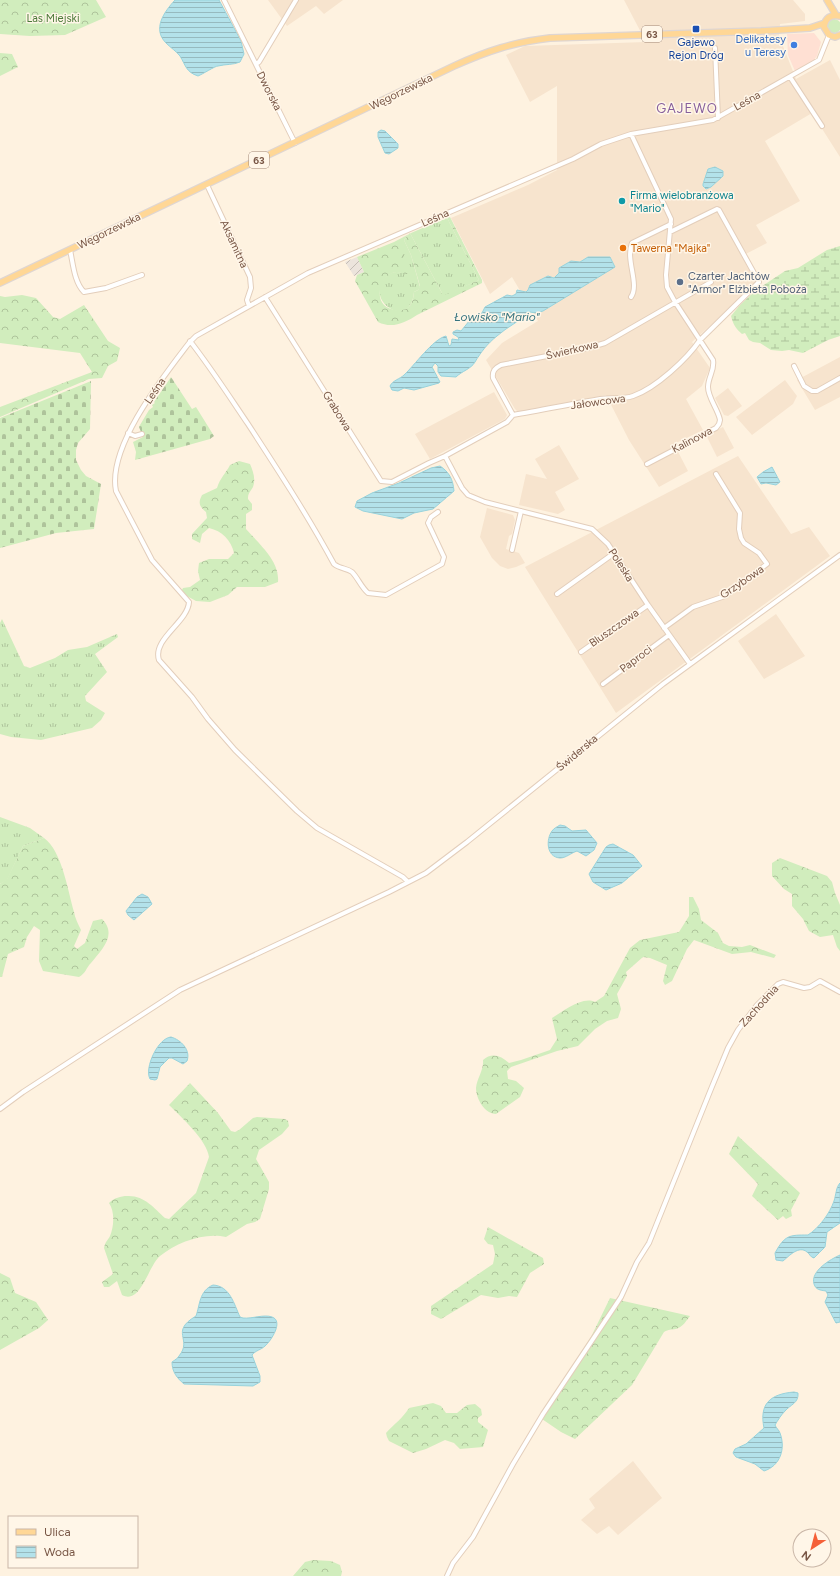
<svg xmlns="http://www.w3.org/2000/svg" width="840" height="1576" font-family="Figtree,sans-serif">
  <style>
    .residential { fill: #f7e4ce }
    .commercial { fill: #ffe0d3 }
    .industrial { fill: url(#industrial-furrows) }
    .grass { fill: url(#grass-tufts) }
    .forest { fill: url(#forest-crowns) }
    .wetland { fill: url(#wetland-marsh) }
    .cemetery { fill: url(#cemetery-stones) }
    .water { fill: url(#water-rules); stroke: #98d3dc }
    .lines { fill: none; stroke-linecap: round; stroke-linejoin: round }
    .minor-casing { stroke: #e3cebb; stroke-width: 6 }
    .major-casing { stroke: #dfd6d2; stroke-width: 8 }
    .minor { stroke: #fff; stroke-width: 4 }
    .major { stroke: #ffd796; stroke-width: 5.5 }
    .transit-dot { fill: #1a4fb4; stroke: #fff6e8; stroke-width: 1.5 }
    .shop-dot { fill: #3f7fe0; stroke: #fff6e8; stroke-width: 1.5 }
    .culture-dot { fill: #0f9aa8; stroke: #fff6e8; stroke-width: 1.5 }
    .food-dot { fill: #e8710a; stroke: #fff6e8; stroke-width: 1.5 }
    .service-dot { fill: #5c6f8a; stroke: #fff6e8; stroke-width: 1.5 }
    .labels { text-anchor: middle; dominant-baseline: central; stroke-width: 3; stroke-linejoin: round; paint-order: stroke }
    .shield { fill: #fff6e8; stroke: #a08676; stroke-width: 1 }
    .shield-label { font-size: 10px; font-weight: bold; fill: #785645 }
    .park-label { font-size: 11px; fill: #4c7939; stroke: #fff6e8 }
    .shop-label { font-size: 11px; fill: #366cbe; stroke: #fff6e8; text-anchor: end }
    .transit-label { font-size: 11px; fill: #164399; stroke: #fff6e8 }
    .street-label { font-size: 11px; fill: #785645; stroke: #fff6e8 }
    .culture-label { font-size: 11px; fill: #0d838f; stroke: #fff6e8; text-anchor: start }
    .food-label { font-size: 11px; fill: #c56008; stroke: #fff6e8; text-anchor: start }
    .service-label { font-size: 11px; fill: #4e5e75; stroke: #fff6e8; text-anchor: start }
    .water-label { font-size: 12px; font-style: italic; fill: #37747f; stroke: #fff6e8 }
    .quarter-label { font-size: 13px; letter-spacing: 1px; fill: #875f9c; stroke: #fff6e8 }
  </style>
  <defs>
    <pattern id="industrial-furrows" width="10" height="10" patternUnits="userSpaceOnUse"><rect width="10" height="10" fill="#ece4dc"/><path d="M-1 1l2-2M0 10L10 0M9 11l2-2" fill="none" stroke="#c4bcb4"/></pattern>
    <pattern id="grass-tufts" width="24" height="20" patternUnits="userSpaceOnUse"><rect width="24" height="20" fill="#d1edbd"/><path d="M3 7l-1-3M5 7V3M7 7l1-3M15 17l-1-3M17 17v-4M19 17l1-3" fill="none" stroke="#aec39b"/></pattern>
    <pattern id="forest-crowns" width="20" height="18" patternUnits="userSpaceOnUse"><rect width="20" height="18" fill="#d1edbd"/><path d="M2 6a3 3 0 1 1 6 0M12 15a3 3 0 1 1 6 0" fill="none" stroke="#aec39b"/></pattern>
    <pattern id="wetland-marsh" width="20" height="14" patternUnits="userSpaceOnUse"><rect width="20" height="14" fill="#d1edbd"/><path d="M1 5h8M5 5V1M11 12h8M15 12V8" fill="none" stroke="#aec39b"/></pattern>
    <pattern id="cemetery-stones" width="16" height="16" patternUnits="userSpaceOnUse"><rect width="16" height="16" fill="#d1edbd"/><path d="M2 7V4a2 2 0 0 1 4 0v3zM10 15v-3a2 2 0 0 1 4 0v3z" fill="#aec39b"/></pattern>
    <pattern id="water-rules" width="6" height="5" patternUnits="userSpaceOnUse"><rect width="6" height="5" fill="#b3e2ea"/><path d="M0 2.5h6" fill="none" stroke="#96babf"/></pattern>
  </defs>
  <rect width="100%" height="100%" fill="#fef2e0"/>
  <path class="residential" d="M268,0H343L324,14L316,6L287,26Z
    M624,0H793L805,14V21L780,24L779,36L796,79L830,60L840,80V157L812,113L765,141L800,201L756,225L767,243L742,256L756,284L692,342L710,368L702,386L686,399L703,430L674,444L688,471L659,487L629,440L606,395L518,412L515,409L486,360L502,343L538,321L512,277L490,294L451,218L528,185L557,170V86L530,102L506,55L525,46L646,42Z
    M840,357V397L815,410L797,380Z
    M785,380L797,396L793,404L752,435L736,417Z
    M728,388L742,406L728,416L724,415L715,398Z
    M494,392L507,415L505,419L430,459L415,434Z
    M723,427L734,448L717,457L706,435Z
    M559,445L579,479L555,492L565,510L558,514L519,505L526,474L547,479L535,459Z
    M738,456L791,534L809,527L830,556L616,713L525,567Z
    M487,508L513,515L515,520L512,534L509,536L506,549L519,553L525,563L516,567L508,569L500,566L492,558L480,537Z
    M776,614L805,656L764,679L738,641Z
    M633,1461L662,1498L618,1535L609,1526L597,1534L581,1520L595,1508L589,1499Z"/>
  <path class="commercial" d="M814,33L821,42L817,56L813,61L795,71L788,55L787,34Z"/>
  <path class="industrial" d="M357,257L364,272L354,276L345,262Z"/>
  <path class="grass" d="M827 26a7 7 0 1 1 14 0a7 7 0 1 1-14 0Z
    M448,217L447,218L479,280L442,297V293L410,233L404,240L411,255L420,287L418,290L414,292C411,332 362,300 386,277C391,272 396,271 403,273L397,243L394,242L411,233Z
    M2,619L24,666L30,668L55,658L68,650L87,647L117,634L118,637L95,654L107,672L85,696L86,701L105,713L101,720L92,728L41,740L11,737L0,734V623Z
    M0,817L30,828L44,838L23,846L7,880L0,884Z"/>
  <path class="forest" d="M0,0H96L106,17L65,35L30,36L0,34Z
    M0,53L12,54L18,67L0,76Z
    M448,217H450L482,280V283L417,315C405,323 392,329 378,322L355,281L357,275L364,272L357,257L394,242H397L410,271L406,275C400,272 395,271 389,275C380,281 376,297 384,305C387,308 391,309 395,310C409,312 413,304 414,292L418,290L420,286L411,255L404,240L410,233L442,293V296L479,280L447,218Z
    M22,295L36,298L53,317L60,319L84,305L108,341L120,348L117,361L108,366L102,378L89,379L0,417V407L92,372L80,353L0,343V296L5,297Z
    M239,461L250,464C253,471 256,479 253,487C250,492 248,493 248,499L252,504V510L246,514V529C259,544 280,561 278,582L265,587H237L228,595L210,602L196,601L185,595L182,590L183,588L190,587L200,580L198,571L199,563L209,559H228L234,553C231,540 222,531 209,528L202,534L200,543L192,539V534L207,518L206,512C199,506 198,503 202,495L217,488C220,478 226,473 230,465Z
    M44,838C62,851 68,891 74,912C75,918 78,924 81,930L74,946L77,949L85,943L93,921L102,919C118,935 101,950 91,963C86,968 86,973 79,977L43,971L39,961L40,930L34,926L27,937L24,947L8,954L2,977H0V884L7,879L23,846Z
    M780,858L827,876L832,882L835,893L840,905V951L837,947L833,935L820,937L809,931L803,919L792,906V894L784,889L772,876V863Z
    M689,897H693L699,909L701,920L718,933L723,943L729,946L742,947L750,945L776,955L774,958L751,952L732,954L694,940L687,949L672,981L665,985L663,981L667,965L650,958L643,957L626,972L627,976L617,994L621,1009L618,1018L607,1021L595,1029L578,1046L557,1051L511,1067L507,1071L508,1079L516,1081L524,1088L520,1097L496,1114C485,1114 476,1099 476,1088C477,1078 484,1070 483,1060C492,1052 501,1056 509,1063L521,1060L550,1050L557,1039L552,1018C564,1011 582,996 595,1002L604,996L630,948L640,940L679,932L689,916Z
    M190,1083L218,1113L231,1131L235,1132L239,1130L253,1118L257,1117L285,1119L288,1121L289,1126L282,1134L259,1150L256,1159L269,1182V1189L260,1219L255,1222L247,1224L226,1237C205,1232 177,1242 160,1256C148,1266 141,1305 122,1295L117,1281L109,1287H104L102,1282L113,1274L104,1248C105,1242 108,1240 110,1236C114,1226 115,1212 109,1203C114,1198 121,1196 127,1196C144,1195 154,1208 165,1218L169,1219L196,1193L209,1157C207,1140 181,1117 169,1105Z
    M738,1136L800,1193L791,1210L792,1216L786,1219L783,1216L778,1220L752,1196L758,1184L729,1154Z
    M488,1227L543,1258L544,1264L530,1273L517,1297L509,1296L498,1298L481,1295L441,1319L431,1314V1306L493,1264L495,1254L493,1245L488,1244L484,1239Z
    M0,1273L10,1278L15,1293L36,1302L48,1320L39,1328L0,1350Z
    M610,1298L690,1316C686,1321 683,1327 676,1329C671,1330 669,1329 664,1332L632,1385L575,1439L561,1432L539,1417L591,1337Z
    M433,1403L441,1406L446,1413H457L467,1405L475,1404L481,1409L482,1415L478,1418V1422L488,1430L483,1447L460,1449L454,1443L445,1440L426,1449L413,1453L389,1441L387,1437L386,1433C394,1424 403,1418 409,1408Z
    M313,1560L331,1561L340,1565L342,1572L341,1576H293L305,1562Z"/>
  <path class="wetland" d="M840,246V336L828,340L803,353L789,350L782,351L771,350L760,343L753,342L749,340L745,333L742,334C736,329 733,324 731,316L740,305L755,291L785,271L798,268L827,250Z"/>
  <path class="cemetery" d="M171,377L192,409L196,407L214,436L210,439L135,460L136,452L133,442L143,437L139,427L140,425L149,410L153,407L152,405L155,403L154,402Z
    M91,381L90,429L78,443L76,450V460L81,470L86,476L101,484L94,529L56,533L0,548V418Z"/>
  <path class="water" d="M175,0H219L241,41L244,54L240,62C233,65 226,64 218,66C215,66 203,74 198,76C186,72 186,66 180,56C176,51 171,48 166,43C152,29 164,12 175,0Z
    M381,130L385,131L398,144V148L389,154L385,153L378,137V132Z
    M715,167L723,171V176L711,187L706,189L703,186V184L708,169Z
    M588,257H610L615,267L543,311L536,313L530,312C520,321 507,327 497,336C487,344 481,352 475,362C471,369 462,371 456,377L441,376L438,372V366L435,363L432,367L440,382L439,383L414,390L404,388L398,391L392,390L390,386C393,380 400,379 404,375C414,366 433,339 446,336L449,346L451,345L452,339L459,340L458,337L453,334V332L457,330L461,331L470,320L482,313L485,307L507,295L512,296L516,294L517,290L526,292L528,290L530,285L548,276L554,278L559,273V268L571,261L580,262Z
    M440,466C449,472 453,479 454,491L433,509L414,513L402,519L363,511L355,507L357,501L372,493L399,483L431,468Z
    M772,467L780,482L776,485L766,483L761,484L757,477L763,472Z
    M560,825L565,826L572,831L586,830L597,843L594,850L586,856L577,851C571,853 566,858 560,858C546,857 546,839 552,831C554,828 557,827 560,825Z
    M613,844L633,855L642,866L622,883L606,890L593,882L589,874L606,847L609,845Z
    M142,894L148,897L152,904L134,920L128,915L126,911L137,897Z
    M171,1037C181,1040 191,1050 187,1061L183,1064L172,1058H169L160,1067L157,1079L155,1080L150,1079C144,1068 158,1038 171,1037Z
    M840,1183V1223L827,1232L825,1247L814,1258C810,1257 810,1254 807,1252C799,1245 789,1256 783,1261L776,1260L775,1253C785,1235 789,1235 808,1235C819,1228 830,1213 834,1201C836,1195 836,1187 840,1183Z
    M840,1255V1322L836,1323L825,1302L828,1295L826,1291C820,1290 816,1290 814,1284C810,1271 831,1259 840,1255Z
    M213,1285C230,1286 234,1304 240,1317L243,1318C252,1319 264,1314 272,1317C284,1321 271,1341 265,1346C261,1350 256,1350 252,1355L260,1376V1382L253,1386L184,1384C177,1378 172,1372 172,1362C175,1360 178,1358 179,1356C193,1339 169,1332 196,1316C200,1305 199,1291 213,1285Z
    M794,1392L798,1393C799,1403 790,1405 785,1411C781,1415 778,1420 775,1425C776,1428 779,1430 780,1433C786,1449 780,1466 764,1471L755,1464L736,1457L733,1453L735,1449L746,1444L764,1428C759,1404 770,1394 794,1392Z"/>
  <g class="lines">
    <defs>
      <path id="minor" d="M224,0L295,143
        M715,48L718,118
        M256,64L259,62L296,0
        M790,77L822,126
        M631,134L671,219L666,275L667,287L675,302L713,360C715,370 708,377 708,387C708,398 718,409 720,420L719,424L716,428L647,464
        M207,185L250,277L251,288L247,300L249,306
        M70,250C73,263 74,282 84,292L106,288L142,275
        M265,297L381,481L392,482L429,463L445,456L507,422L513,415C542,410 571,404 600,399C612,397 622,400 633,396C656,388 687,359 700,340L759,282L719,210L717,209L670,232
        M631,297C640,284 625,260 632,243L671,224
        M190,341C211,368 229,396 248,424C278,470 308,516 334,564C340,569 347,568 352,572C358,578 361,587 368,593L386,595L442,564L444,557L428,523L431,517L438,512
        M794,366L804,386L812,391H817L840,378
        M513,415L493,378C492,371 495,368 501,365L588,348L605,343L711,282
        M128,433L135,436L142,434
        M445,456L462,488L468,495L485,502L592,529L608,544L648,605L690,664
        M512,550L521,511
        M557,594L613,554
        M664,628L693,607L725,596L767,564L759,553L744,543L741,538L739,529L740,513L716,474
        M581,652L648,605
        M603,684L669,635
        M408,882L403,877L317,828L297,811L235,750L208,719L192,697L159,660C152,639 188,622 189,602L152,560L116,491C107,447 163,377 189,343L196,336L308,273L573,159L601,144L631,134L713,120L819,60L829,35
        M0,1109L23,1092L180,990L389,892L426,873L467,842L663,684L840,555
        M447,1576L453,1563L473,1537L513,1464L543,1414L621,1297L637,1262L649,1243L711,1089L728,1048L738,1030L757,1005L778,984L783,982L804,988L810,987L820,981L840,992"/>
      <path id="major" d="M827,0L836,15
        M840,16C831,14 825,18 824,27L829,35L835,37L840,35
        M0,283L454,66C487,51 514,42 550,38L761,31L810,28L825,23"/>
    </defs>
    <use href="#minor" class="minor-casing"/>
    <use href="#major" class="major-casing"/>
    <use href="#minor" class="minor"/>
    <use href="#major" class="major"/>
  </g>
  <rect class="transit-dot" x="692" y="25" width="8" height="8" rx="2"/>
  <circle class="shop-dot" cx="794" cy="45" r="4"/>
  <circle class="culture-dot" cx="622" cy="201" r="4"/>
  <circle class="food-dot" cx="623" cy="248" r="4"/>
  <circle class="service-dot" cx="680" cy="282" r="4"/>
  <g class="labels">
    <g class="shield">
      <rect x="642" y="26" width="20" height="16" rx="3"/>
      <rect x="249" y="152" width="20" height="16" rx="3"/>
    </g>
    <g class="shield-label">
      <text x="652" y="34">63</text>
      <text x="259" y="160">63</text>
    </g>
    <g class="park-label">
      <text x="53" y="18">Las Miejski</text>
    </g>
    <g class="shop-label">
      <text x="786" y="39">Delikatesy<tspan x="786" dy="13">u Teresy</tspan></text>
    </g>
    <g class="transit-label">
      <text x="696" y="42">Gajewo<tspan x="696" dy="13">Rejon Dróg</tspan></text>
    </g>
    <g class="street-label">
      <text transform="translate(269 91) rotate(63)">Dworska</text>
      <text transform="translate(401 92) rotate(-26)">Węgorzewska</text>
      <text transform="translate(747 101) rotate(-29)">Leśna</text>
      <text transform="translate(435 218) rotate(-24)">Leśna</text>
      <text transform="translate(109 231) rotate(-26)">Węgorzewska</text>
      <text transform="translate(234 244) rotate(65)">Aksamitna</text>
      <text transform="translate(572 350) rotate(-13)">Świerkowa</text>
      <text transform="translate(155 391) rotate(-56)">Leśna</text>
      <text transform="translate(598 402) rotate(-8)">Jałowcowa</text>
      <text transform="translate(337 411) rotate(58)">Grabowa</text>
      <text transform="translate(692 440) rotate(-28)">Kalinowa</text>
      <text transform="translate(621 565) rotate(57)">Poleska</text>
      <text transform="translate(742 582) rotate(-34)">Grzybowa</text>
      <text transform="translate(614 628) rotate(-35)">Bluszczowa</text>
      <text transform="translate(636 659) rotate(-37)">Paproci</text>
      <text transform="translate(577 753) rotate(-40)">Świderska</text>
      <text transform="translate(759 1006) rotate(-48)">Zachodnia</text>
    </g>
    <g class="culture-label">
      <text x="630" y="195">Firma wielobranżowa<tspan x="630" dy="13">"Mario"</tspan></text>
    </g>
    <g class="food-label">
      <text x="631" y="248">Tawerna "Majka"</text>
    </g>
    <g class="service-label">
      <text x="688" y="276">Czarter Jachtów<tspan x="688" dy="13">"Armor" Elżbieta Poboża</tspan></text>
    </g>
    <g class="water-label">
      <text x="497" y="317">Łowisko "Mario"</text>
    </g>
    <g class="quarter-label">
      <text x="687" y="108">GAJEWO</text>
    </g>
  </g>
  <rect x="8" y="1516" width="130" height="52" fill="#fff6e8" stroke="#c9b6a7"/>
  <rect x="16" y="1529" width="20" height="6" fill="#ffd796" stroke="#c9b6a7"/>
  <text x="44" y="1536" font-size="12" fill="#785645">Ulica</text>
  <rect x="16" y="1546" width="20" height="12" fill="url(#water-rules)" stroke="#c9b6a7"/>
  <text x="44" y="1556" font-size="12" fill="#785645">Woda</text>
  <g transform="translate(812 1548) rotate(216)"><circle r="19" fill="#fff6e8" stroke="#c9b6a7"/>
  <path d="M0-3L7 15L0 10L-7 15Z" fill="#f56038"/>
  <text y="-6" font-size="11" font-weight="bold" text-anchor="middle" fill="#785645">N</text>
  </g>
</svg>
